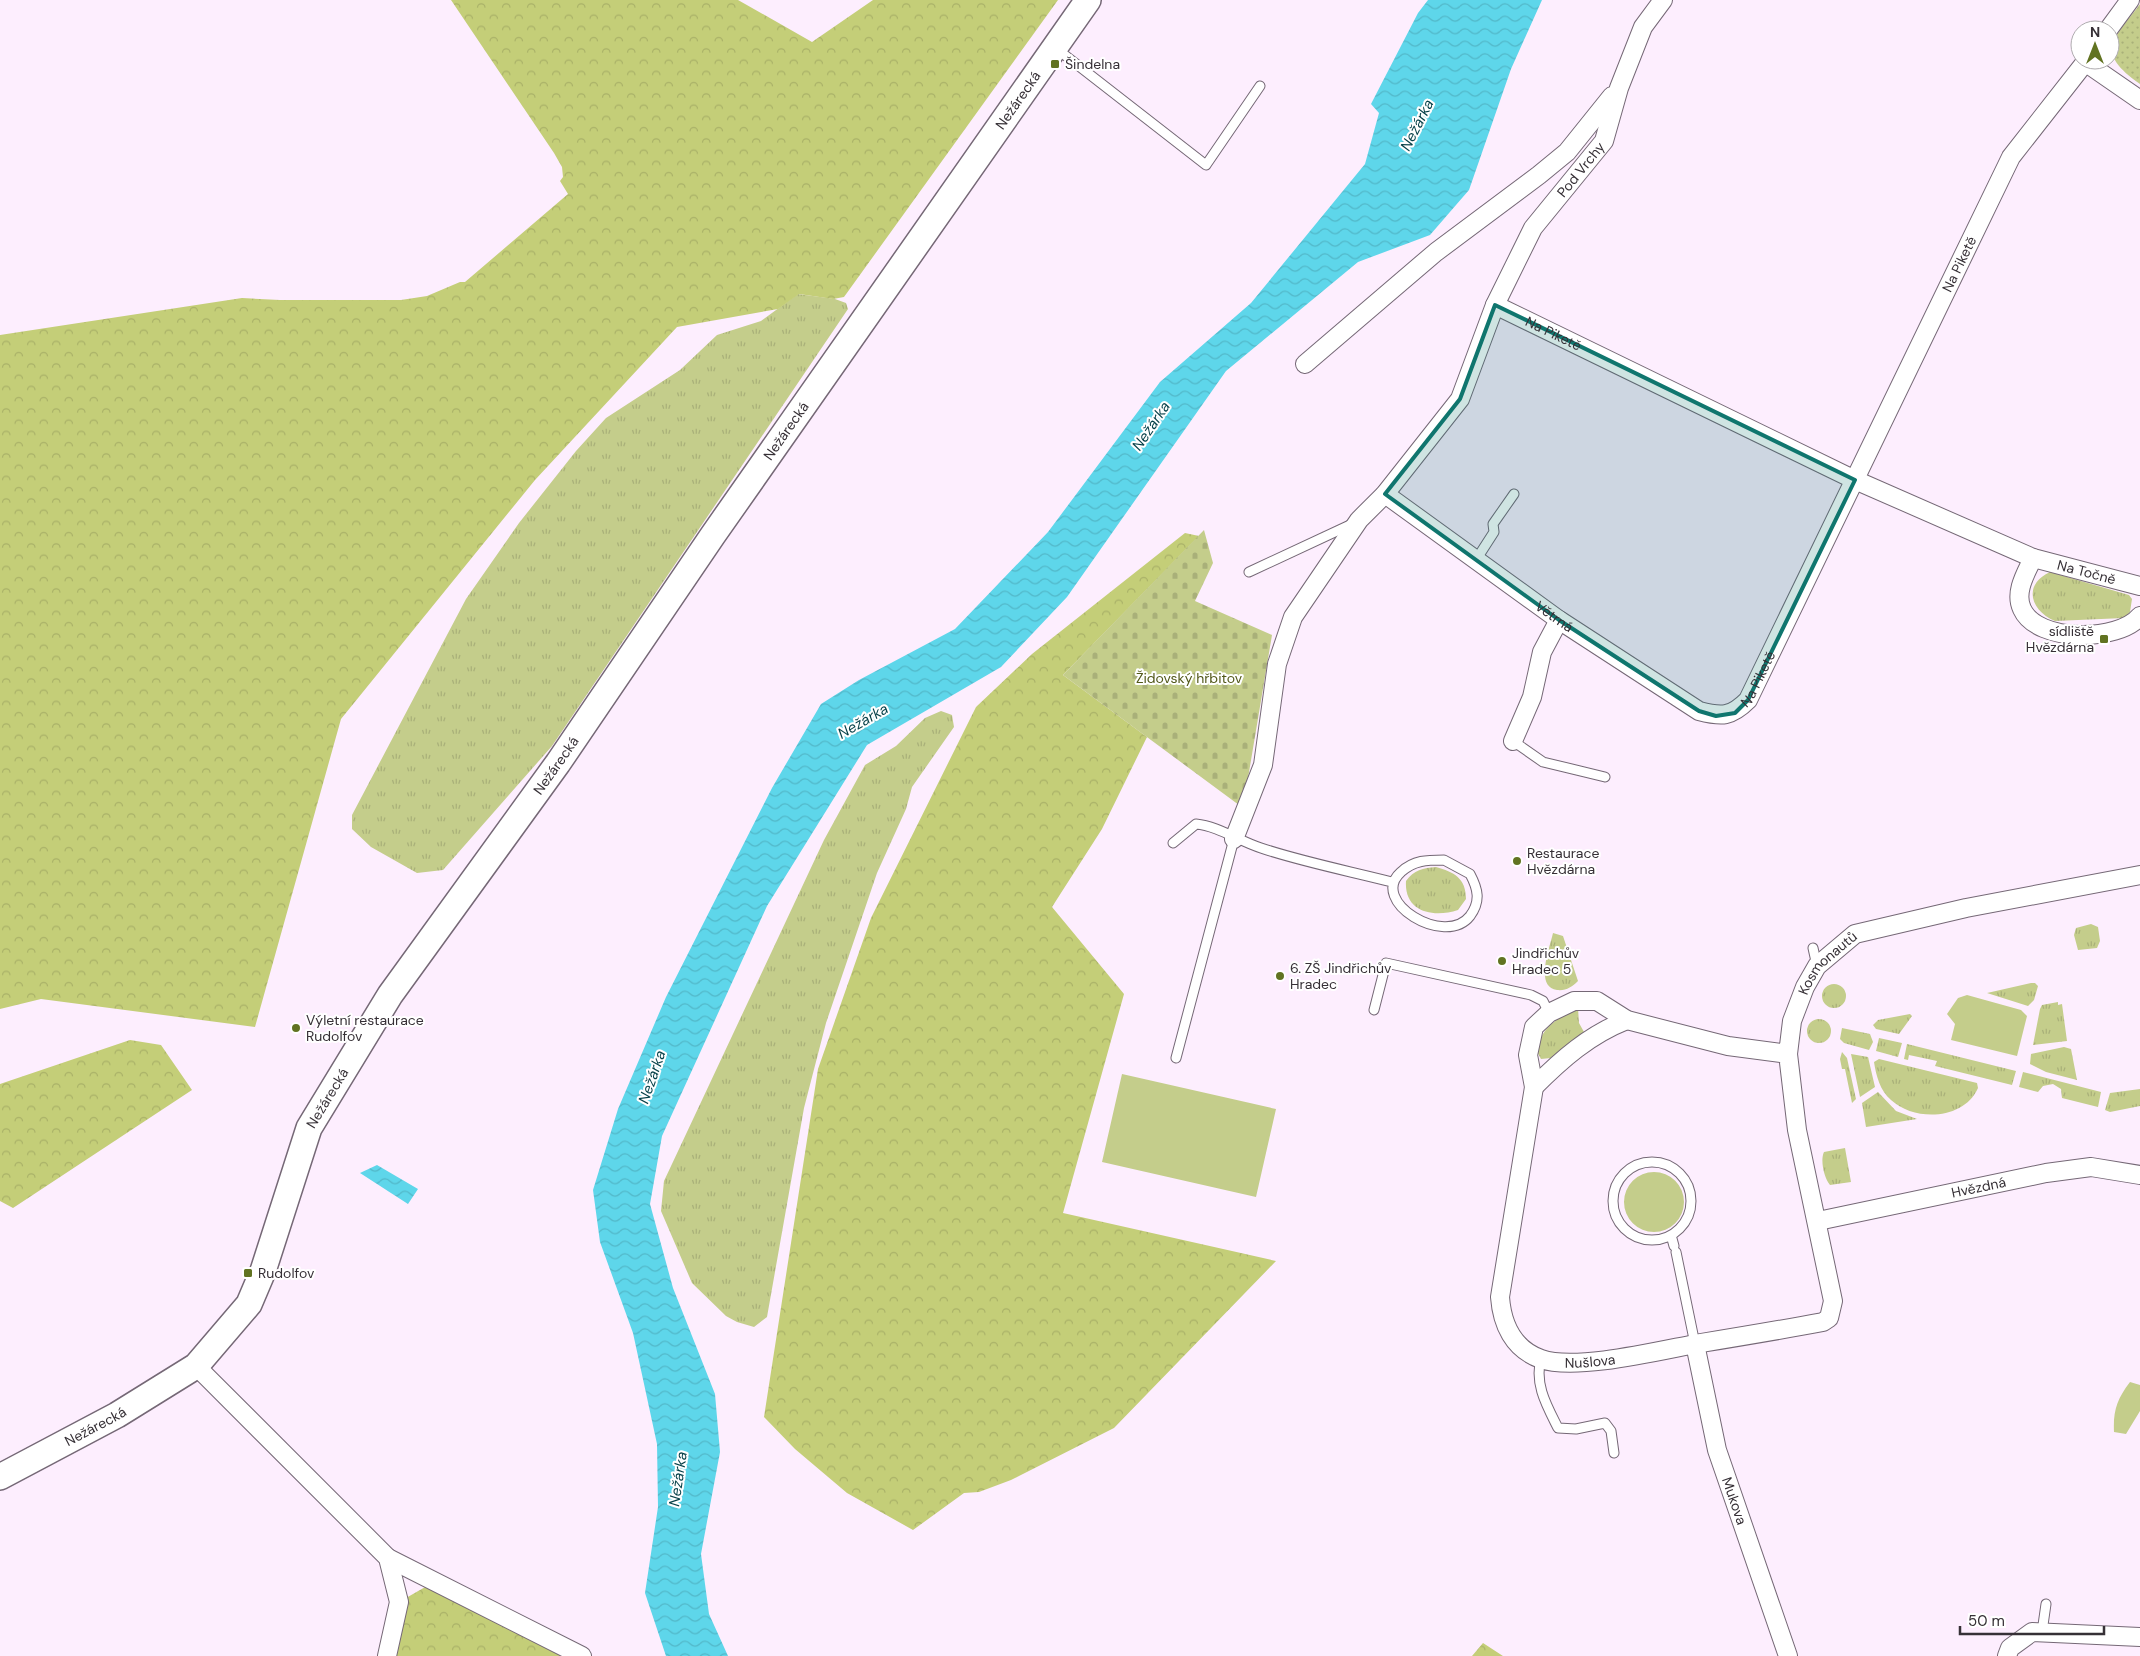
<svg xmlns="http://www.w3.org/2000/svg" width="2140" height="1656" font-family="'DM Sans',sans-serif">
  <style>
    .grass { fill: url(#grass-tufts) }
    .forest { fill: url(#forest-crowns) }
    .cemetery { fill: url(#cemetery-stones) }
    .park { fill: #c4cd8b }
    .garden { fill: url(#garden-dots) }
    .water { fill: url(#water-waves) }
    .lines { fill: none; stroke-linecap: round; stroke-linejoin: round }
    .lane-casing { stroke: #756876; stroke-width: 11 }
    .street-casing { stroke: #756876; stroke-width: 20 }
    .secondary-casing { stroke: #756876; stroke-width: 28 }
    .lane { stroke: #fff; stroke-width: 9 }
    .street { stroke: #fff; stroke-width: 18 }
    .secondary { stroke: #fff; stroke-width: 25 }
    .marked { fill: #0f766e; fill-opacity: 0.2; stroke: #0f766e; stroke-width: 4; stroke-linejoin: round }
    .poi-dot { fill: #617321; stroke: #fff; stroke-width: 2 }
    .labels { text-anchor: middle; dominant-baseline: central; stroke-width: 4; stroke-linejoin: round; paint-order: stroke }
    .poi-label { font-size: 14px; fill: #363036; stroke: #fff; text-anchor: start }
    .street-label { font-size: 14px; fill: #363036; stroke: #fff }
    .park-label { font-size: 14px; fill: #515718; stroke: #fff }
    .water-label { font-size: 15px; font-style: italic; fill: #043f47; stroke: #fff }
  </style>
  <defs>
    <pattern id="grass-tufts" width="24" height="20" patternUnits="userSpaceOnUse" patternTransform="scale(1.25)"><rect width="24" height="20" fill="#c4cd8b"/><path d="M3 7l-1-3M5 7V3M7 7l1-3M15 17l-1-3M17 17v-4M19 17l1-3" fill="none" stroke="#a9b079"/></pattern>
    <pattern id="forest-crowns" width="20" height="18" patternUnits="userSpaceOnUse" patternTransform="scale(1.25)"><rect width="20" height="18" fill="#c4ce78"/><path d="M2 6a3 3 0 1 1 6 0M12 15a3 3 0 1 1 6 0" fill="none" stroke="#a9b168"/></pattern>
    <pattern id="cemetery-stones" width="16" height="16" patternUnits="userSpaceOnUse" patternTransform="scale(1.25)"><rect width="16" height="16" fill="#c4cd8b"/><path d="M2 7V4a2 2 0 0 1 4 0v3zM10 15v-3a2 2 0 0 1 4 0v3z" fill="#a9b079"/></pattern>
    <pattern id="garden-dots" width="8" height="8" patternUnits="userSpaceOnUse" patternTransform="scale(1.25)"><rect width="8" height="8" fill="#c4cd8b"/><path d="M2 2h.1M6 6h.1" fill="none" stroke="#a9b079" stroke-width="1.8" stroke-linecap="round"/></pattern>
    <pattern id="water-waves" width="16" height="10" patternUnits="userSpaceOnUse" patternTransform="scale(1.25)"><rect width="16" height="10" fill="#5ed6ea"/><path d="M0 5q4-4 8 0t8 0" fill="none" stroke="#52b8c9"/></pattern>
  </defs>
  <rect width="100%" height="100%" fill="#fdeefe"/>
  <path class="grass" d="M798,294L835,299L846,303L848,309L552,746L443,870L417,873L371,847L352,829V815L466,599L519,523L576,451L606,418L680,370L717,335L761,321Z
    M2050,572L2129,595L2132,599L2130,612L2124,618L2055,621C2031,611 2022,585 2050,572Z
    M941,711L952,715L954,727L912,787L906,809L877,873L826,1023L804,1108L767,1317L754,1327L737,1322L726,1316L692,1283L661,1211L664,1181L824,840L865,765L896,746L925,718Z
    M1436,867C1454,872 1466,878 1466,899L1458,910C1433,918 1404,912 1406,881C1414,870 1423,868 1436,867Z
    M2091,924L2098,927L2100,941L2097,948L2078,950L2074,935L2076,928Z
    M1553,933L1563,936L1578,981C1572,987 1566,991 1557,990C1534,987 1550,947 1553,933Z
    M2031,983H2035L2038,986L2034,1000L2028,1006L1987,993Z
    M1822 996a12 12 0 1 1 24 0a12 12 0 1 1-24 0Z
    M2058,1002V1005L2062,1004L2067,1041L2033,1045L2040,1009L2042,1005Z
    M1578,1008L1579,1023L1584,1032L1551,1058L1541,1059L1536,1050C1544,1025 1555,1020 1578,1008Z
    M1910,1014L1912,1016L1899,1034L1876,1029L1873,1025L1878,1020Z
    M1807 1031a12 12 0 1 1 24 0a12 12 0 1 1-24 0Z
    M1842,1028L1870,1034L1873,1042L1869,1050L1844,1043L1840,1039Z
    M1879,1038L1902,1043L1898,1057L1876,1051Z
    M1907,1044L2016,1071L2012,1085L1935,1066L1937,1061L1909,1055L1908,1060L1904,1059Z
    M2064,1047L2071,1049L2077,1080L2046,1072L2030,1064L2031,1054Z
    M1842,1052L1847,1058L1856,1099L1852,1103L1845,1069H1842L1840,1059Z
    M1851,1054L1868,1057L1875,1087L1860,1097Z
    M1879,1059L1977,1083L1978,1088C1964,1120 1915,1122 1891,1100C1880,1091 1876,1075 1874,1062Z
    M2023,1072L2101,1092L2098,1107L2062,1098L2061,1089L2053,1084L2043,1086L2038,1092L2019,1087Z
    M2140,1089V1106L2110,1112L2105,1110L2110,1093Z
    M1878,1092L1896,1111L1917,1119L1866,1127L1862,1103Z
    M1845,1148L1851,1182L1830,1185C1824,1178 1820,1160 1824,1152Z"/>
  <path class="forest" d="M451,0H738L812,42L873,0H1058L844,297L833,299L799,294L778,309L677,327L535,480L341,719L255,1027L41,999L0,1009V335L242,298L280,300H401L427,296L460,282H465L568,194L560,181L563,177L562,167L554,153Z
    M1185,533L1199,536L1063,675L1147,737L1102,829L1052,907L1124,994L1063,1213L1276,1261L1114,1428L1011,1480L979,1492L964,1493L913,1530L847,1493L795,1449L764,1417L818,1069L871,918L976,707L1032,654Z
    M130,1040L161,1045L192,1090L13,1208L0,1201V1084Z
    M434,1582L583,1656H387L399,1602Z
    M1483,1643L1503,1656H1472Z"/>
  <path class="cemetery" d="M1204,530L1213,563L1195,601L1272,635L1243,808L1063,675Z"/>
  <path class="park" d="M1967,995L2021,1010L2027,1016L2017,1056L1951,1040L1955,1024L1947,1014L1958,998Z
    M1122,1074L1276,1109L1256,1197L1102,1162Z
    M1624 1202a30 30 0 1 1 60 0a30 30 0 1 1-60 0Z
    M2130,1382L2140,1385V1411L2126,1434L2114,1432C2113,1411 2117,1399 2130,1382Z"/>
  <path class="garden" d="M2140,4V84C2095,52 2112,41 2140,4Z"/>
  <path class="water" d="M1428,0H1542L1511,69L1469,190L1430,235L1358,262L1226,371L1067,597L1001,667L867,745L767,906L662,1136L650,1204L673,1288L715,1394L720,1452L701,1554L709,1614L728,1656H666L645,1593L658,1507L657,1444L633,1333L600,1242L593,1190L618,1109L666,997L772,788L821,704L859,680L955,629L1048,532L1160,382L1251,303L1365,164L1379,113L1371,104L1418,13Z
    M377,1165L418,1189L408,1204L360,1173Z"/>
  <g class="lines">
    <defs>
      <path id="lane" d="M1057,49L1206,165L1260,86
        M1476,560L1494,532L1493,524L1514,494
        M1249,572L1352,524
        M1513,741L1543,762L1605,777
        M1173,843L1196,824C1218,826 1239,841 1261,848C1303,862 1349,871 1392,882
        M1444,860L1470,874C1478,889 1481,901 1470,916C1445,948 1368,901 1401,872C1414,860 1427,860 1444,860Z
        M1813,948L1817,966
        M1374,1010L1386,963L1531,995L1543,1001L1549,1013
        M1176,1058L1234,839
        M1613 1201a39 39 0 1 1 78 0a39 39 0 1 1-78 0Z
        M1671,1235L1674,1246
        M1676,1252L1695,1344
        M1541,1359C1534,1384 1547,1406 1558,1428L1576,1429L1605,1423L1611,1431L1614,1453
        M2042,1632L2046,1604"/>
      <g id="street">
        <path d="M2108,30L2130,0"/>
        <path d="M2085,62L2140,100"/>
        <path id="s1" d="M1495,305L1855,480L2033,558L2140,586"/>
        <path d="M1305,364L1436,252L1539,175L1567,152L1612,96"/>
        <path id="s2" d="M1385,494L1559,620L1699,711C1722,717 1731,717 1748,700L2011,157L2087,60"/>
        <path d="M2033,558C2026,573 2014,592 2022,609C2037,643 2119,642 2140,616"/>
        <path d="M1513,741L1532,697L1542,652L1559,620"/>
        <path id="s3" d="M1234,839L1263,765L1277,664L1293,617L1359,520L1385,494L1460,399L1495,305L1533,228L1604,141L1619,88L1643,27L1663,0"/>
        <path id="s4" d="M1788,1054L1728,1046L1627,1020L1597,1001H1574L1549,1013L1534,1027L1528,1055L1534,1087L1500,1297C1502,1324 1513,1349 1541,1359C1575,1371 1658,1351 1695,1344C1738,1337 1780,1330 1823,1322L1829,1318L1833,1301L1797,1130L1788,1054L1792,1021L1805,987L1817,966L1855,934L1966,908L2140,875"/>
        <path d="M1534,1087C1562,1059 1589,1035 1627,1020"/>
        <path id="s5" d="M1818,1221L2046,1173L2091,1167L2140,1175"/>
        <path id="s6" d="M1695,1344L1717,1450L1788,1656"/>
        <path d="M196,1366L388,1558L399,1602L387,1656"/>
        <path d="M388,1558L582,1656"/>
        <path d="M2007,1656L2010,1648L2032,1632L2140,1637"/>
      </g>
      <g id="secondary">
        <path id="s7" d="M0,1477L117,1415L196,1366L249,1304L263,1271L309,1128L390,995L558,763L713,535L1088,0"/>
      </g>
    </defs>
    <use href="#lane" class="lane-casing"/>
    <use href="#street" class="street-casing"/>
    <use href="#secondary" class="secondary-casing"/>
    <use href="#lane" class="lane"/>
    <use href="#street" class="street"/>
    <use href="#secondary" class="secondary"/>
  </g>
  <path class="marked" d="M1495,305L1855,480L1748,700L1735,713L1716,716L1699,711L1559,620L1385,494L1460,399Z"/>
  <g class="poi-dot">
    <rect x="1050" y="59" width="10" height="10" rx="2.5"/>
    <rect x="2099" y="634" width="10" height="10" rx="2.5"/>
    <circle cx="1517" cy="861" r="5"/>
    <circle cx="1502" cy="961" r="5"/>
    <circle cx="1280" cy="976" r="5"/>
    <circle cx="296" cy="1028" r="5"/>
    <rect x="243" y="1268" width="10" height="10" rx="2.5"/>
  </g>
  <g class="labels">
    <g class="poi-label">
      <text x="1065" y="64">Šindelna</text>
      <text x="2094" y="631" text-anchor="end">sídliště<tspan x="2094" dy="16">Hvězdárna</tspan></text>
      <text x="1527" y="853">Restaurace<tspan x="1527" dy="16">Hvězdárna</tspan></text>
      <text x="1512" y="953">Jindřichův<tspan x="1512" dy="16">Hradec 5</tspan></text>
      <text x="1290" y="968">6. ZŠ Jindřichův<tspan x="1290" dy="16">Hradec</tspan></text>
      <text x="306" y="1020">Výletní restaurace<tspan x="306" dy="16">Rudolfov</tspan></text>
      <text x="258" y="1273">Rudolfov</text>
    </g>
    <g class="street-label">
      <text stroke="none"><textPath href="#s7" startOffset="1742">Nežárecká</textPath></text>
      <text stroke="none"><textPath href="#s3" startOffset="768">Pod Vrchy</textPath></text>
      <text stroke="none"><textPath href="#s2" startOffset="920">Na Piketě</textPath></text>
      <text stroke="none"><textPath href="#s1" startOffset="65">Na Piketě</textPath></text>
      <text stroke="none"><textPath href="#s7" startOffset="1338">Nežárecká</textPath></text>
      <text stroke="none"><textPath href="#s1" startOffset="650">Na Točně</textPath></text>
      <text stroke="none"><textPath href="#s2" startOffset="209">Větrná</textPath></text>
      <text stroke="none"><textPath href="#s2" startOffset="459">Na Piketě</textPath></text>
      <text stroke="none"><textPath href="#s7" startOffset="932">Nežárecká</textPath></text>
      <text stroke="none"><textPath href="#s4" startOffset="1289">Kosmonautů</textPath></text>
      <text stroke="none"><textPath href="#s7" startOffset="528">Nežárecká</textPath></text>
      <text stroke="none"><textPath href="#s5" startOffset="164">Hvězdná</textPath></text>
      <text stroke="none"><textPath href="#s4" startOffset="674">Nušlova</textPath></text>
      <text stroke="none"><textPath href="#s7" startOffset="108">Nežárecká</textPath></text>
      <text stroke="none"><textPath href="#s6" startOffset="162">Mukova</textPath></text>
    </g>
    <g class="park-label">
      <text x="1189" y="678">Židovský hřbitov</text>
    </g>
    <g class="water-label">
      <text transform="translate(1417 125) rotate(-63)">Nežárka</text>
      <text transform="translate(1151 426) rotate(-56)">Nežárka</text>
      <text transform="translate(863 721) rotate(-30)">Nežárka</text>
      <text transform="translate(652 1077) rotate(-71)">Nežárka</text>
      <text transform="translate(678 1479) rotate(-82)">Nežárka</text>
    </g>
  </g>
  <g transform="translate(2095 45)"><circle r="24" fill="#ffffff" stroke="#afacaf"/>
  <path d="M0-4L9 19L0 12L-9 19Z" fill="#617321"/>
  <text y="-8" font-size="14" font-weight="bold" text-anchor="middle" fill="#363036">N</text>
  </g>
  <path d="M1960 1626v8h144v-8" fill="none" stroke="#363036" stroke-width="2.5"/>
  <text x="1968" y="1626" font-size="15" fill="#363036" stroke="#ffffff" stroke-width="4" paint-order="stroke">50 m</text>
</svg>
